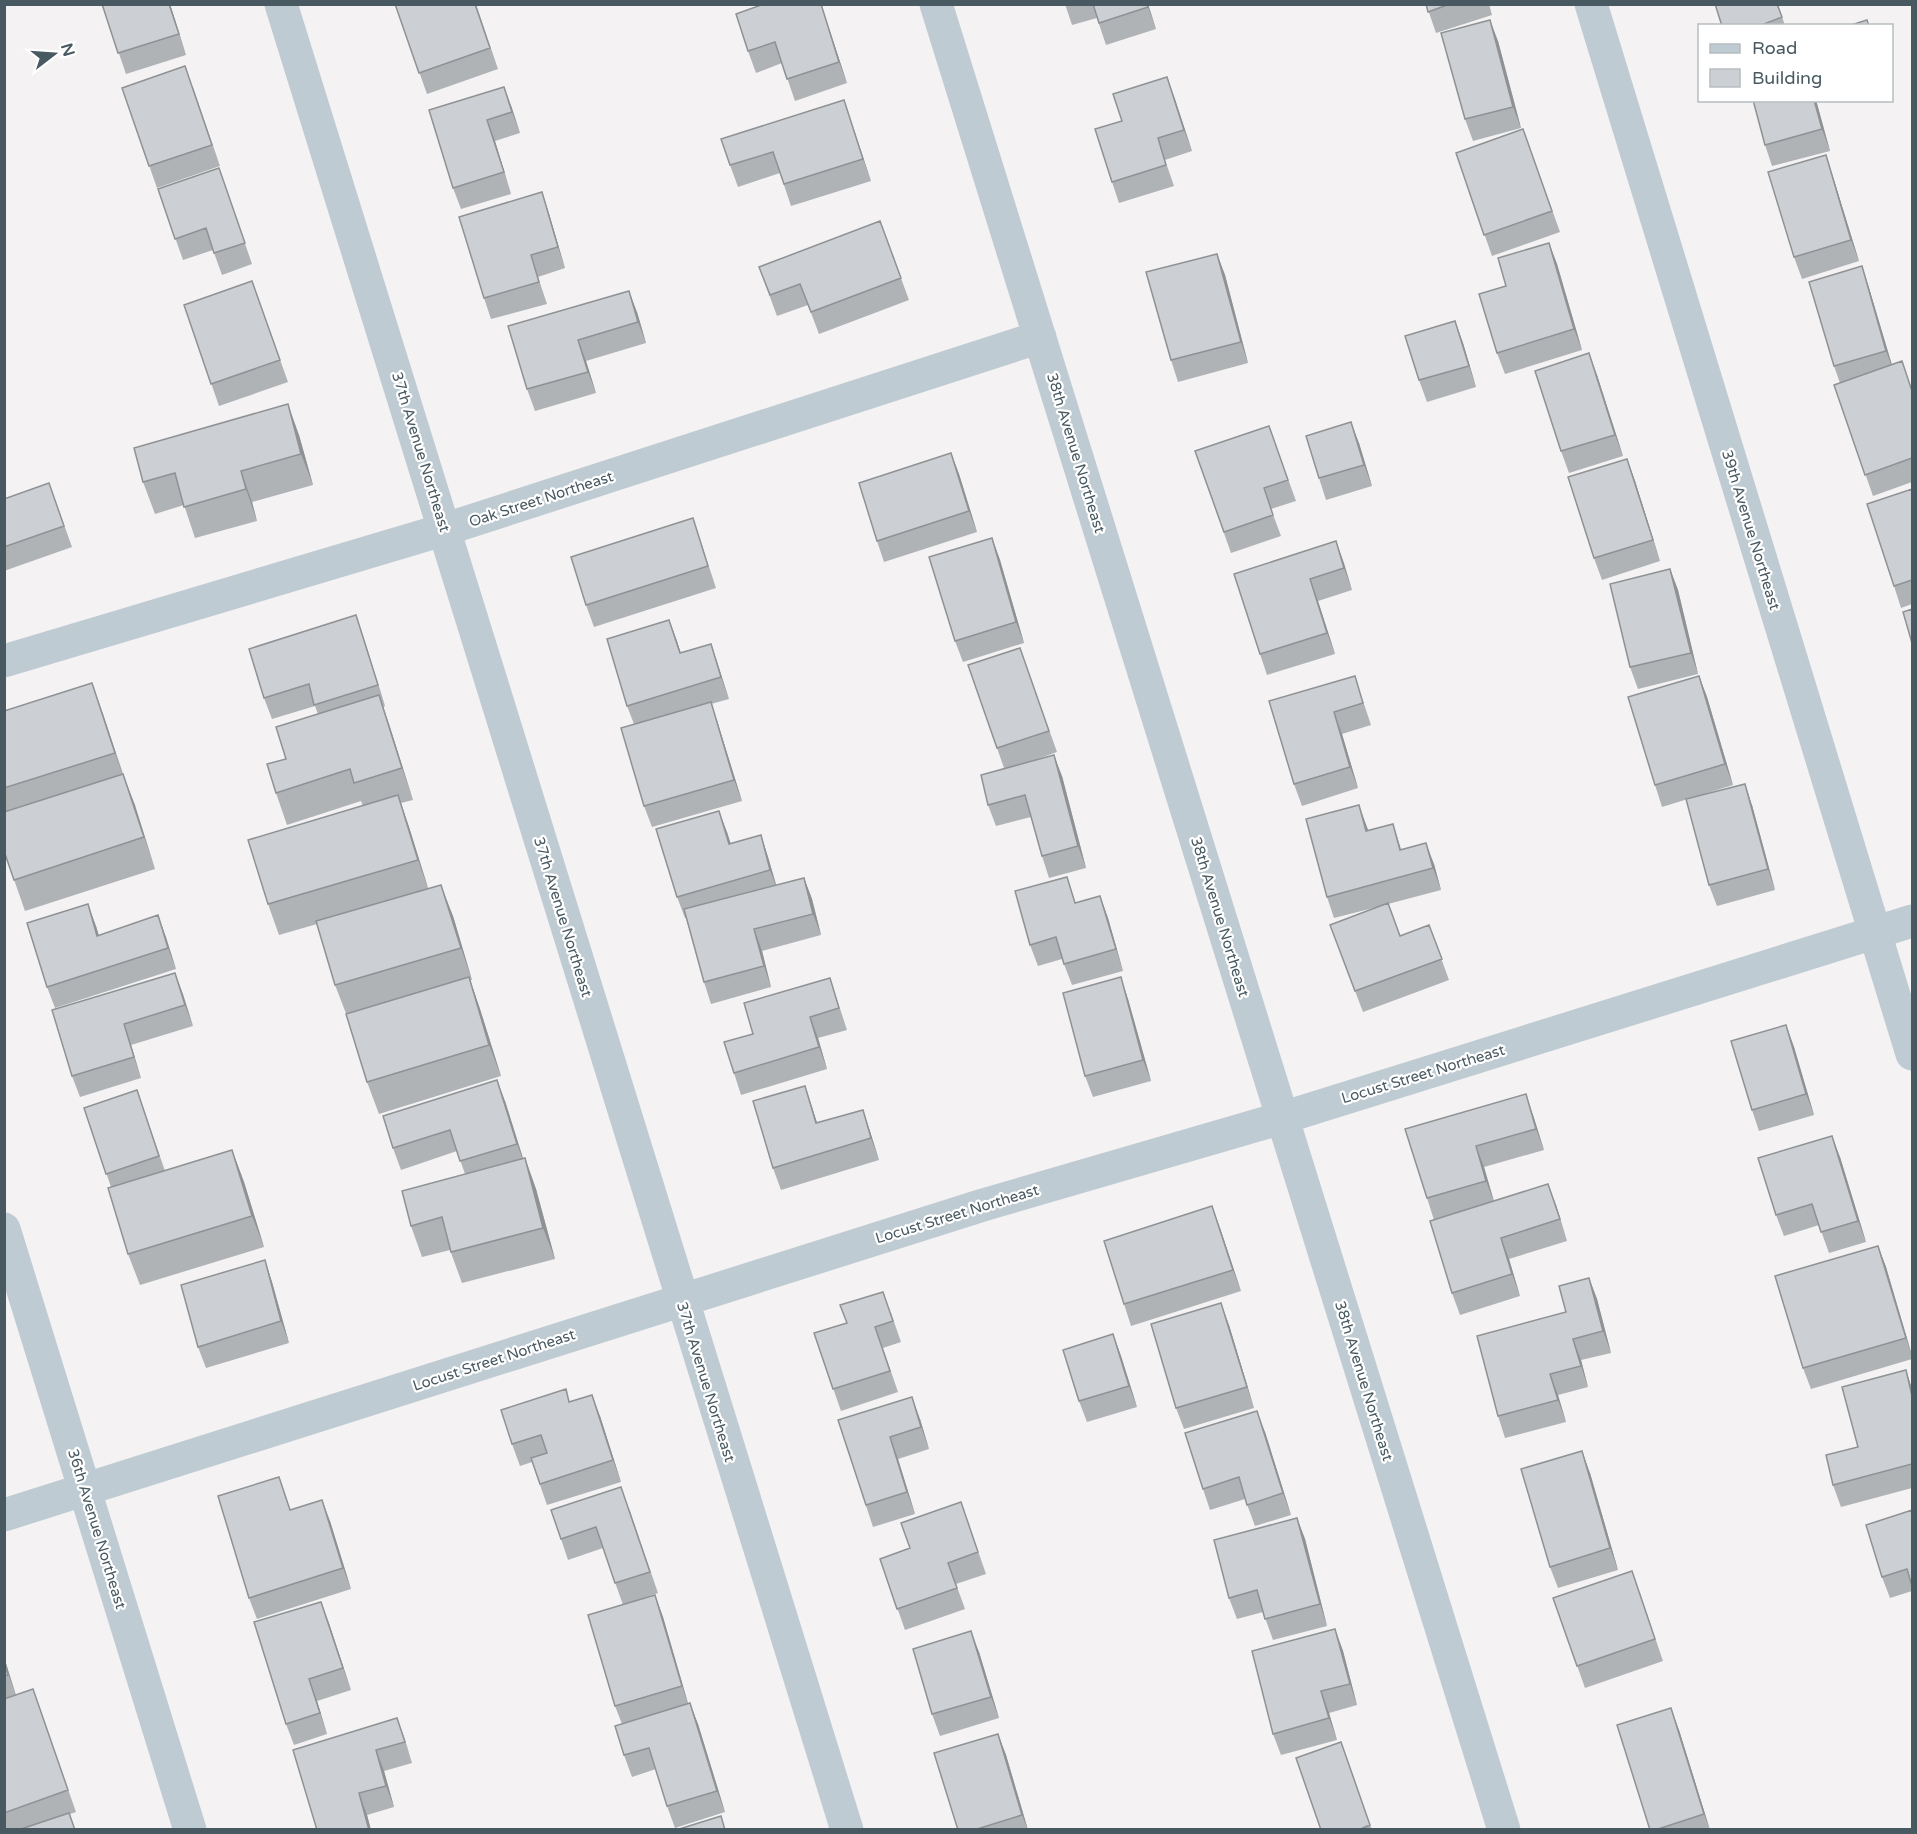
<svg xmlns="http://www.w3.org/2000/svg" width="1917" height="1834" font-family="'Varela Round',sans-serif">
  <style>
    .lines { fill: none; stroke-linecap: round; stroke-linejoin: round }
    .minor { stroke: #bfcbd2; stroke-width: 33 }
    .wall { fill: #afb3b6 }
    .shaded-wall { fill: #8f9294 }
    .building { fill: #ccd0d4; stroke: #8f9294; stroke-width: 1.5 }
    .labels { text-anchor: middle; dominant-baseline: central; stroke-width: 4.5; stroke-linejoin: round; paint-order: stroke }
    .street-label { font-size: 15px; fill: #485961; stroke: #fff }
  </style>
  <rect width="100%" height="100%" fill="#f4f2f2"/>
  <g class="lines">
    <path class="minor" d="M281,4C472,612 655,1222 847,1830
      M936,4L1504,1830
      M1591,4L1912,1054
      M4,661L446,529L1040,337
      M4,1229L190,1830
      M4,1515L983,1205L1282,1118L1912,921"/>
  </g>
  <path class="wall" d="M102,4H170L186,55L126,74Z
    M395,4H476L498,69L427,94Z
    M764,4H821L847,83L795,101L782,63L756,73L748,51Z
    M1065,4H1148L1156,29L1106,45L1097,18L1072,25Z
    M1426,4H1489L1492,15L1436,33Z
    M1778,4L1785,26H1722Z
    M1498,41L1521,128L1473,141L1465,119Z
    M1167,77L1192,151L1165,160L1174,186L1119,203L1112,182L1122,121Z
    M193,87L220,166L157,188L122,88Z
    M504,87L520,133L495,141L511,194L461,209L453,188Z
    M1816,100L1830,151L1772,166L1765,145Z
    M851,121L871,181L791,206L780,173L738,187L730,165Z
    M1523,129L1560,232L1492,256L1456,153Z
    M1826,155L1833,177L1859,261L1802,279L1794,257Z
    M219,168L252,264L222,275L213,250L183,260L158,189Z
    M542,192L549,214L565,268L538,277L547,304L491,319L484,298Z
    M880,221L909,300L819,334L808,305L777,316L759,267Z
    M1549,243L1557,264L1582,350L1505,374L1497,353L1506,286Z
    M1217,254L1225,275L1248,363L1178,382L1171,360Z
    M1862,266L1869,288L1892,365L1912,390V482L1873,496L1834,385L1840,383L1834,366Z
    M252,281L288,382L219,406L184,305Z
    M637,312L646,343L586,361L596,393L535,411L527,389L508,326Z
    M1455,321L1463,343L1476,387L1427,402L1419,380Z
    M1597,375L1623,456L1569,473L1561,451Z
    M1269,426L1296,501L1271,509L1281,536L1231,553L1195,451Z
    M299,435L313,485L252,502L257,521L195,538L184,505L155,514L143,482Z
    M1359,443L1372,486L1326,500L1319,478Z
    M951,453L959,474L977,532L884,562L877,541Z
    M1627,459L1635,481L1660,561L1602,580L1594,558Z
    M1912,489V604L1901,608L1894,586Z
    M4,499L57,505L72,547L4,571Z
    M693,518L716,588L594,627L586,605Z
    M992,538L1000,560L1024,643L963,662L955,641Z
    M1336,541L1352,590L1318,601L1335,654L1267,675L1260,654Z
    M1670,569L1678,590L1698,674L1638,689L1630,667Z
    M669,620L681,653L711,644L729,699L711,704L718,724L742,801L652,827L644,806L634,724L627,706Z
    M363,636L385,706L383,707L413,800L401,803L409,827L428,888L453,916L472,980H470L480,1009L501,1076L379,1114L367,1082L347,1016L335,985L317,924L279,935L268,904L363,806L361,801L287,825L276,793L286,759L318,714L315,706L272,719L264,698Z
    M1020,648L1057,752L1029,762L1062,776L1086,868L1049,878L1042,856L1031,817L996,826L988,805L1004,768L968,665Z
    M1699,676L1707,697L1733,785L1662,807L1655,785Z
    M1362,698L1371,725L1342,734L1358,788L1302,806L1294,784L1269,701Z
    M4,711L103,714L155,869L25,911L4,851Z
    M1752,805L1775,890L1717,906L1709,885Z
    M1367,827L1368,830L1401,849L1434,864L1441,890L1388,904L1400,936L1429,925L1449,980L1363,1012L1330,925L1381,906L1334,918L1327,897Z
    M727,832L731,844L761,835L768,857L776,885L804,878L812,899L821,935L762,951L771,987L711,1004L704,982L686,918H685L677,897Z
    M1100,896L1108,918L1123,971L1072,985L1062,959L1038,966L1030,945L1076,903Z
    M158,915L176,969L55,1008L47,987L96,926L99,936Z
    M175,973L193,1026L131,1045L141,1078L80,1097L72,1076Z
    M830,978L847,1030L818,1038L827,1069L741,1095L734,1073L753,1034Z
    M1128,999L1151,1081L1093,1097L1085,1076Z
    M1786,1025L1794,1047L1814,1115L1759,1131L1752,1110Z
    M805,1086L817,1123L863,1110L879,1160L781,1190L773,1168Z
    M137,1090L165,1171L232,1150L244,1182L264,1247L140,1285L128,1254L111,1187L84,1108Z
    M505,1101L523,1158H525L536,1189L555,1259L462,1283L450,1250L422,1257L411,1226L465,1174L457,1151L401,1170L393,1148Z
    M1533,1115L1544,1150L1484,1167L1494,1201L1556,1205L1567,1241L1509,1259L1520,1296L1460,1315L1452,1293L1456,1213L1434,1220L1427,1198L1405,1129Z
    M1840,1157L1866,1242L1829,1253L1819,1225L1784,1236L1776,1215Z
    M1220,1228L1241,1291L1131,1326L1124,1304Z
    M1878,1246L1886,1267L1912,1355V1359L1811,1389L1803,1368Z
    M265,1260L272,1282L289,1343L206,1368L198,1347Z
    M1589,1278L1597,1299L1611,1353L1581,1360L1588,1387L1558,1395L1566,1422L1505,1438L1498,1416Z
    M891,1313L901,1342L883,1348L898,1392L841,1411L814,1333Z
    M1229,1325L1254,1408L1184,1429L1176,1408Z
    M1113,1334L1121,1356L1137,1407L1087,1422L1079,1401Z
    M1906,1370L1912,1389V1488L1841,1507L1833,1485Z
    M570,1402L600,1416L621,1482L547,1505L532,1462L520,1466L512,1444Z
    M920,1419L929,1449L898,1459L915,1514L873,1527L838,1420Z
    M1265,1432L1291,1515L1255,1526L1245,1499L1210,1510L1203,1489Z
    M1590,1473L1618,1570L1558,1588L1550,1567Z
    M961,1502L986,1574L956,1584L965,1609L905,1630L880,1559L910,1548Z
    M629,1508L658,1593L623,1605L603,1548L568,1560L561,1539Z
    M291,1510L330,1521L351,1589L257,1619L249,1598Z
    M1912,1510V1591L1890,1598L1882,1577Z
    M1297,1518L1305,1539L1327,1626L1273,1640L1263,1612L1237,1619L1229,1598Z
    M1640,1593L1663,1661L1585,1688L1553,1598Z
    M655,1595L663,1617L688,1703L698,1724L725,1812L675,1828L667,1806L656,1769L632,1777L624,1755L622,1724L615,1706Z
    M321,1602L351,1690L317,1701L327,1734L294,1745L286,1724Z
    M1335,1629L1343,1651L1357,1705L1329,1713L1337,1740L1281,1755L1273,1734Z
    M979,1652L999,1718L940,1736L932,1714Z
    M4,1657L16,1695L33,1689L76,1812L70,1814L75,1830H4Z
    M397,1718L412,1763L384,1771L394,1807L367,1815L371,1830H317Z
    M1679,1730L1710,1830H1650Z
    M998,1734L1006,1755L1028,1830H958Z
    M1341,1742L1372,1830H1321Z"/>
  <path class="shaded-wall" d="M169,4H170L186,55Z
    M821,4L847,83L839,62Z
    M1147,4H1148L1156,29Z
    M1490,20L1498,41L1521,128L1513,107Z
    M1167,77L1175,99L1192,151L1184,130Z
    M504,87L512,108L520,133L512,112Z
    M844,100L871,181L863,159Z
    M1814,100H1816L1830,151L1822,129Z
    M487,120L495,141L511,194L504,172Z
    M1826,155L1833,177L1859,261L1851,240Z
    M542,192L549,214L565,268L558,247Z
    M1549,243L1557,264L1582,350L1574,329Z
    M1217,254L1225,275L1248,363L1241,342Z
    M1862,266L1869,288L1894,372L1886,351Z
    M629,291L637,312L646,343L638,322Z
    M1455,321L1463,343L1476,387L1469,366Z
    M578,340L586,361L596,393L588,372Z
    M1589,353L1597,375L1623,456L1615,435Z
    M288,404L299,435L313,485L301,454Z
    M1351,422L1359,443L1372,486L1364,465Z
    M951,453L959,474L977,532L969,511Z
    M1627,459L1635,481L1660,561L1653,540Z
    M241,471L252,502L257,521L246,489Z
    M992,538L1000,560L1024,643L1016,622Z
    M1336,541L1344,563L1352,590L1344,568Z
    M1670,569L1678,590L1698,674L1691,653Z
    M1310,579L1318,601L1335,654L1327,633Z
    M356,615L363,636L385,706L378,685Z
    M669,620L677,641L687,675L680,653Z
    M711,644L718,665L729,699L721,677Z
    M1699,676L1707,697L1733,785L1725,764Z
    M92,683L103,714L126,785L115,753Z
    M379,695L390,727L413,800L402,768Z
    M711,702L718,724L742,801L734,780Z
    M1334,712L1342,734L1358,788L1350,767Z
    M1054,755L1062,776L1086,868L1078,846Z
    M123,774L135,805L155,869L144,837Z
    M1745,784L1752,805L1775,890L1768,869Z
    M398,795L409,827L429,891L418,860Z
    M1359,805L1367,827L1374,852L1366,831Z
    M719,811L727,832L737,866L729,844Z
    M1393,824L1400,846L1407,871L1400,850Z
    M761,835L768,857L778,891L770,870Z
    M1426,843L1434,864L1441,890L1433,868Z
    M804,878L812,899L821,935L813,914Z
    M441,885L453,916L472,980L461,948Z
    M1100,896L1108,918L1123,971L1116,949Z
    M88,904L96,926L105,957L97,936Z
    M158,915L166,937L176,969L168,948Z
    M754,929L762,951L771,987L764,966Z
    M175,973L183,994L193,1026L185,1005Z
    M469,977L480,1009L501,1076L489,1045Z
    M1121,977L1128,999L1151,1081L1143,1060Z
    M810,1017L818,1038L827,1069L819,1047Z
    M124,1024L131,1045L141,1078L134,1057Z
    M1786,1025L1794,1047L1814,1115L1806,1094Z
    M497,1080L505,1101L525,1165L517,1144Z
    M805,1086L812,1107L824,1145L816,1123Z
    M1526,1094L1533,1115L1544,1150L1536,1129Z
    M863,1110L870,1131L879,1160L871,1138Z
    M1832,1136L1840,1157L1866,1242L1858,1221Z
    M1476,1146L1484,1167L1494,1202L1486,1181Z
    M232,1150L244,1182L264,1247L252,1216Z
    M525,1158L536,1189L555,1259L543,1228Z
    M1548,1184L1556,1205L1567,1241L1560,1219Z
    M1212,1206L1220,1228L1241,1291L1233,1270Z
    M1501,1238L1509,1259L1520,1296L1512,1274Z
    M1878,1246L1886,1267L1912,1356L1906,1338Z
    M265,1260L272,1282L289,1343L281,1321Z
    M1589,1278L1597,1299L1611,1353L1603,1331Z
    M1221,1303L1229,1325L1254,1408L1247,1387Z
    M1113,1334L1121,1356L1137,1407L1129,1386Z
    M1573,1339L1581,1360L1588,1387L1581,1366Z
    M1906,1370L1912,1389V1396Z
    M1550,1374L1558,1395L1566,1422L1558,1400Z
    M592,1395L600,1416L621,1482L613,1460Z
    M912,1397L920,1419L929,1449L921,1427Z
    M1257,1411L1265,1432L1291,1515L1283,1493Z
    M890,1437L898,1459L915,1514L907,1492Z
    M1582,1451L1590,1473L1618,1570L1610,1548Z
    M322,1500L330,1521L351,1589L343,1568Z
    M1297,1518L1305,1539L1327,1626L1320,1604Z
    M655,1595L663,1617L689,1707L682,1686Z
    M321,1602L329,1623L351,1690L343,1668Z
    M1335,1629L1343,1651L1357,1705L1350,1684Z
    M971,1631L979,1652L999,1718L991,1697Z
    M4,1657L16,1696L4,1662Z
    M309,1679L317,1701L327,1734L320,1713Z
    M1321,1691L1329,1713L1337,1740L1329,1718Z
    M690,1703L698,1724L725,1812L717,1791Z
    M1671,1708L1679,1730L1710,1830L1704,1814Z
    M397,1718L405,1740L412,1763Z
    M998,1734L1006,1755L1028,1830L1022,1815Z
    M376,1750L384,1771L394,1807L386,1786Z
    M359,1793L367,1815L371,1830H369Z"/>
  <path class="building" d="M102,4H169L179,34L118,53Z
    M395,4H475L490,48L419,73Z
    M764,4H821L839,62L787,79L775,42L748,51L736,14Z
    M1093,4H1147L1148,7L1099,23Z
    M1426,4H1450L1428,12Z
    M1715,4H1777L1782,17L1759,26H1722Z
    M1490,20L1513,107L1465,119L1441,33Z
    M1867,20L1869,26H1848Z
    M185,66L212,145L149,166L122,88Z
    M1167,77L1184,130L1158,138L1166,165L1112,182L1095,129L1122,121L1113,94Z
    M504,87L512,112L487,120L504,172L453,188L429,110Z
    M844,100L863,159L784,184L773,152L730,165L721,139Z
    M1753,100H1814L1822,129L1765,145Z
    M1523,129L1552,211L1484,235L1456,153Z
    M1826,155L1851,240L1794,257L1768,172Z
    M219,168L245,243L214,253L206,228L175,239L158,189Z
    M542,192L558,247L531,255L539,282L484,298L459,217Z
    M880,221L901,278L811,312L800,284L770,295L759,267Z
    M1549,243L1574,329L1497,353L1479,294L1506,286L1498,258Z
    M1217,254L1241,342L1171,360L1146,272Z
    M1862,266L1886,351L1834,366L1809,282Z
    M252,281L280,360L211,384L184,305Z
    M629,291L638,322L578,340L588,372L527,389L508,326Z
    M1455,321L1469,366L1419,380L1405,336Z
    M1589,353L1615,435L1561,451L1535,371Z
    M1902,361L1912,391V458L1865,475L1834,385Z
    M288,404L301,454L241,471L246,489L184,507L175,473L143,482L134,448Z
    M1351,422L1364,465L1319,478L1306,436Z
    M1269,426L1288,480L1264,488L1273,515L1224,532L1195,451Z
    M951,453L969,511L877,541L859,483Z
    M1627,459L1653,540L1594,558L1568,477Z
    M49,483L64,526L4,547V499Z
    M1912,489V580L1894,586L1867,504Z
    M693,518L708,566L586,605L571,557Z
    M992,538L1016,622L955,641L929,557Z
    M1336,541L1344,568L1310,579L1327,633L1260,654L1234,574Z
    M1670,569L1691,653L1630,667L1610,584Z
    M1912,609V643L1903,612Z
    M356,615L378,685L314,705L309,684L264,698L249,649Z
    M669,620L680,653L711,644L721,677L627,706L607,639Z
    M1020,648L1049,731L997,748L968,665Z
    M1355,676L1363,703L1334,712L1350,767L1294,784L1269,701Z
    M1699,676L1725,764L1655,785L1628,697Z
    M92,683L115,753L4,788V711Z
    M379,695L402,768L354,783L350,769L276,793L267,764L286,759L276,727Z
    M711,702L734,780L644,806L621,728Z
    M1054,755L1078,846L1042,856L1025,795L988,805L981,775Z
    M123,774L144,837L14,880L4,851V812Z
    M1745,784L1768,869L1709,885L1686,799Z
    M398,795L418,860L268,904L248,840Z
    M1359,805L1366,831L1393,824L1400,850L1426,843L1433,868L1327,897L1306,819Z
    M719,811L729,844L761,835L770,870L677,897L656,829Z
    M1067,877L1075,903L1100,896L1116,949L1064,964L1056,937L1030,945L1015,891Z
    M804,878L813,914L754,929L764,966L704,982L684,909Z
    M441,885L461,948L335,985L316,921Z
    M1388,903L1400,936L1429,925L1442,959L1355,991L1330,925Z
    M88,904L97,936L158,915L168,948L47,987L27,923Z
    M175,973L185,1005L124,1024L134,1057L72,1076L52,1010Z
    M469,977L489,1045L367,1082L346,1014Z
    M1121,977L1143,1060L1085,1076L1063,993Z
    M830,978L839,1008L810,1017L819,1047L734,1073L724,1042L753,1034L744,1003Z
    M1786,1025L1806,1094L1752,1110L1731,1041Z
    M497,1080L517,1144L460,1161L450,1130L393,1148L383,1116Z
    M805,1086L816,1123L863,1110L871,1138L773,1168L753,1101Z
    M137,1090L159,1156L106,1174L84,1108Z
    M1526,1094L1536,1129L1476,1146L1486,1181L1427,1198L1405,1129Z
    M1832,1136L1858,1221L1821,1232L1812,1204L1776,1215L1758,1158Z
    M232,1150L252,1216L128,1254L108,1188Z
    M525,1158L543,1228L451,1252L442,1217L411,1226L402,1191Z
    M1548,1184L1560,1219L1501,1238L1512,1274L1452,1293L1430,1221Z
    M1212,1206L1233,1270L1124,1304L1104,1241Z
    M1878,1246L1906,1338L1803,1368L1775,1276Z
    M265,1260L281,1321L198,1347L181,1285Z
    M1589,1278L1603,1331L1573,1339L1581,1366L1550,1374L1558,1400L1498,1416L1477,1336L1566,1312L1559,1286Z
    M883,1292L893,1321L875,1327L890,1371L833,1389L814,1333L847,1323L840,1305Z
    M1221,1303L1247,1387L1176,1408L1151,1324Z
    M1113,1334L1129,1386L1079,1401L1063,1350Z
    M1906,1370L1912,1396V1464L1833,1485L1826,1455L1858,1447L1842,1387Z
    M566,1389L569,1402L592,1395L613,1460L540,1484L531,1458L547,1453L541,1435L512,1444L501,1410Z
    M912,1397L921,1427L890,1437L907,1492L866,1505L838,1420Z
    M1257,1411L1283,1493L1247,1505L1239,1477L1203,1489L1185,1433Z
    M1582,1451L1610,1548L1550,1567L1521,1469Z
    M279,1477L290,1510L322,1500L343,1568L249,1598L218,1496Z
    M621,1487L650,1572L615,1583L596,1527L561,1539L551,1510Z
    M961,1502L978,1552L948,1563L957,1588L897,1609L880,1559L910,1548L901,1523Z
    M1912,1510V1586L1907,1569L1882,1577L1866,1525Z
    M1297,1518L1320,1604L1265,1619L1257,1590L1229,1598L1214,1540Z
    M1632,1571L1655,1639L1577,1666L1553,1598Z
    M655,1595L682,1686L615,1706L588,1615Z
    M321,1602L343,1668L309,1679L320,1713L286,1724L254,1622Z
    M1335,1629L1350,1684L1321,1691L1329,1718L1273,1734L1252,1651Z
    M971,1631L991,1697L932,1714L913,1649Z
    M4,1662L8,1675L4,1676Z
    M33,1689L68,1790L4,1813V1699Z
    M690,1703L717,1791L667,1806L649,1748L624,1755L615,1726Z
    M1671,1708L1704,1814L1655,1830H1650L1617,1725Z
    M397,1718L405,1742L376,1750L386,1786L359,1793L369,1830H317L293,1750Z
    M998,1734L1022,1815L974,1830H958L934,1753Z
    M1341,1742L1370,1825L1358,1830H1321L1296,1758Z
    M69,1813L75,1830H18Z
    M721,1816L725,1830H676Z"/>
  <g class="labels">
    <g class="street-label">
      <text transform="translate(421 452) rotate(73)">37th Avenue Northeast</text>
      <text transform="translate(1076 453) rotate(73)">38th Avenue Northeast</text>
      <text transform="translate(541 499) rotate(-18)">Oak Street Northeast</text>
      <text transform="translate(1751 530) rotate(73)">39th Avenue Northeast</text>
      <text transform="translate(563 917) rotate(73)">37th Avenue Northeast</text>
      <text transform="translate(1220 917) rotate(73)">38th Avenue Northeast</text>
      <text transform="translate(1423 1074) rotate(-17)">Locust Street Northeast</text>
      <text transform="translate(957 1214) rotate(-17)">Locust Street Northeast</text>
      <text transform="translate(494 1360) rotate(-18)">Locust Street Northeast</text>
      <text transform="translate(1364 1381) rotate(73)">38th Avenue Northeast</text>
      <text transform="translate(706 1382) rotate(73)">37th Avenue Northeast</text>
      <text transform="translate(97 1529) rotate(73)">36th Avenue Northeast</text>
    </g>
  </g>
  <rect width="1917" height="1834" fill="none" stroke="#485961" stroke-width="12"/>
  <rect x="1698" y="24" width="195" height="78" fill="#ffffff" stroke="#b6bdc0" stroke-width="1.5"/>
  <rect x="1710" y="44" width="30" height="9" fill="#bfcbd2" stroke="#b6bdc0" stroke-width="1.5"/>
  <text x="1752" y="54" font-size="18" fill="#485961">Road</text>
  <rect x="1710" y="69" width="30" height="18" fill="#ccd0d4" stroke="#b6bdc0" stroke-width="1.5"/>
  <text x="1752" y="84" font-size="18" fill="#485961">Building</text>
  <g transform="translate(54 54) rotate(73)" stroke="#ffffff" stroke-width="4.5" paint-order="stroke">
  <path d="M0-4.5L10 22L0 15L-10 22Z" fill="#485961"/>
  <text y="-9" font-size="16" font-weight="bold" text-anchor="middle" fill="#485961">N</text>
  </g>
</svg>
